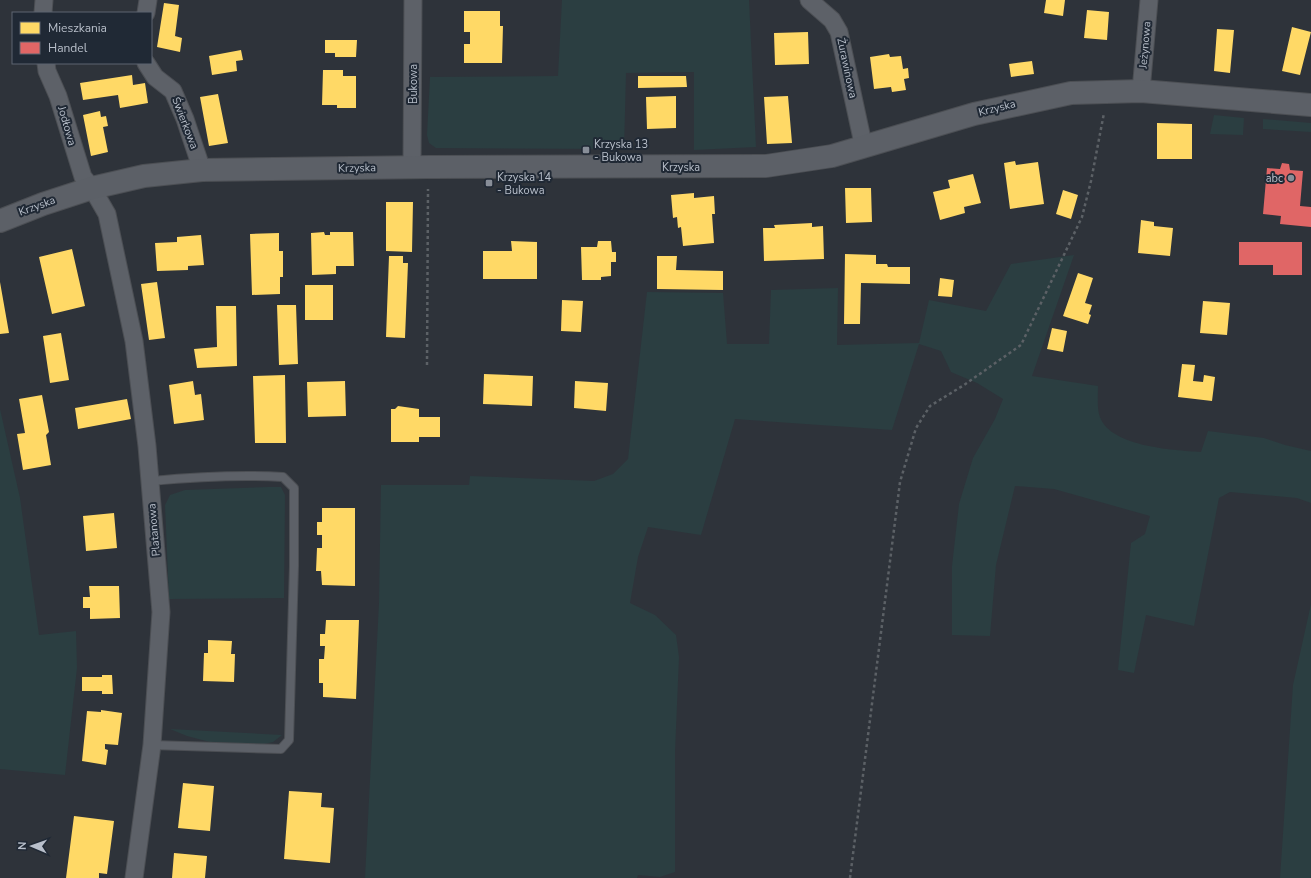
<svg xmlns="http://www.w3.org/2000/svg" width="1311" height="878" font-family="'Nunito Sans',sans-serif">
  <style>
    .green { fill: #2b3e41 }
    .homes { fill: #ffd966 }
    .shops { fill: #e06666 }
    .lines { fill: none; stroke-linecap: round; stroke-linejoin: round }
    .lane-casing { stroke: #4c4f54; stroke-width: 10 }
    .street-casing { stroke: #4c4f54; stroke-width: 19 }
    .secondary-casing { stroke: #4c4f54; stroke-width: 24 }
    .path { stroke: #5c6166; stroke-width: 2.5; stroke-dasharray: 3 3; stroke-linecap: butt }
    .lane { stroke: #5d6168; stroke-width: 8 }
    .street { stroke: #5d6168; stroke-width: 17 }
    .secondary { stroke: #5c6067; stroke-width: 22 }
    .poi-dot { fill: #888e98; stroke: #202935; stroke-width: 1.5 }
    .labels { text-anchor: middle; dominant-baseline: central; stroke-width: 4; stroke-linejoin: round; paint-order: stroke }
    .street-label { font-size: 11px; fill: #b8bfca; stroke: #202935 }
    .poi-label { font-size: 11px; fill: #b8bfca; stroke: #202935; text-anchor: start }
  </style>
  <rect width="100%" height="100%" fill="#2e333a"/>
  <path class="green" d="M562,0H749L756,147L694,150V72L626,73L624,149L436,148L429,143L427,135L430,77L558,76Z
    M1214,115L1244,118L1243,135L1210,134Z
    M1263,119L1311,123V132L1263,129Z
    M1074,255L1032,376L1098,386C1098,394 1097,405 1099,414C1107,447 1173,450 1201,452L1208,431L1264,438L1285,445L1311,451V503L1297,498L1230,492L1219,498L1194,626L1146,615L1134,673L1118,670L1131,543L1145,534L1150,516L1054,489L1015,486L996,565L990,636L952,635V566L959,504L973,458L995,419L1003,399L977,383L951,372L941,351L919,344L892,430L735,419L701,535L648,527L638,557L630,603L655,615L676,635L679,657L675,752V872L660,877L638,875L637,878H365L379,603L381,485H469L470,476L594,481L613,474L628,459L647,292L723,293L727,344H769L771,290L838,288L837,345L919,343L929,300L986,311L1011,264Z
    M0,409L20,498L39,635L76,631L77,668L65,775L0,769Z
    M269,487H281L285,495L284,598L169,599L165,505L170,495L185,490Z
    M1311,604V878H1280L1293,685Z
    M170,729L282,735L273,742L264,744L210,742L187,736Z"/>
  <path class="homes" d="M1046,0H1065L1063,16L1044,13Z
    M164,3L179,5L175,36L182,38L180,52L157,47Z
    M1087,10L1109,12L1107,40L1084,38Z
    M464,11H500V26H503L502,63H464V44H470V32H464Z
    M1292,27L1311,32L1300,75L1282,71Z
    M1217,29L1234,30L1230,73L1214,71Z
    M808,32L809,64L775,65L774,33Z
    M325,40H357L356,57H335V53H325Z
    M241,50L243,60L236,61L237,71L212,75L209,56Z
    M889,54L890,57L901,56L903,69L908,68L909,78L904,79L906,90L892,92L891,87L874,89L870,57Z
    M1032,61L1034,74L1011,77L1009,64Z
    M323,70H343V76H356V108H337V105H322Z
    M132,75L133,85L145,83L148,103L120,108L118,95L83,100L80,83Z
    M638,76H686L687,87L638,88Z
    M218,94L228,143L209,146L200,97Z
    M676,96V128L647,129L646,97Z
    M788,96L792,143L767,144L764,97Z
    M100,111L101,117L106,116L108,126L103,127L108,152L91,156L83,115Z
    M1157,123L1192,124V159H1157Z
    M1015,161L1016,165L1038,162L1044,204L1010,209L1004,163Z
    M973,174L981,203L964,207L965,213L940,220L933,192L950,188L948,180Z
    M845,188H871L872,222L846,223Z
    M1063,190L1078,195L1071,219L1056,214Z
    M694,193V198L714,196L715,214H712L714,243L683,246L681,227L678,228L677,217L673,218L671,195Z
    M386,202H413L412,252L386,251Z
    M1141,220L1154,222V226L1173,228L1170,256L1138,253Z
    M812,223V227L823,226L824,259L764,261L763,228H775L774,225Z
    M324,232L325,235H330V232H353L354,266H336V274L312,275L311,233Z
    M279,233V251H283V277H280V294L252,295L250,234Z
    M201,235L204,265L188,266V270L157,271L155,243L177,242V237Z
    M511,241L537,242V279H483V251H512Z
    M598,241H611L612,252H616V262H611V276L601,277V280H582L581,247H597Z
    M72,249L85,306L52,314L39,257Z
    M845,254L876,255V264H887L888,267H910V284L861,283L860,324H844Z
    M389,256H403V263H408L405,338L386,337Z
    M657,256H677L676,270L723,271V290L657,289Z
    M1078,273L1093,278L1085,303L1092,305L1089,314L1091,315L1088,324L1063,316Z
    M940,278L954,280L952,297L938,296Z
    M0,282L9,333L0,334Z
    M157,282L165,338L149,340L141,284Z
    M305,285H333V320H305Z
    M562,300L583,301L581,332L561,331Z
    M1203,301L1230,303L1227,335L1200,333Z
    M277,305H296L298,364L279,365Z
    M216,306H236L237,366L197,368L194,349L217,347Z
    M1052,328L1067,331L1063,352L1047,349Z
    M61,333L69,380L50,383L43,336Z
    M1182,364L1195,365L1193,381L1203,382L1204,375L1215,377L1212,401L1178,397Z
    M484,374L533,376L532,406L483,404Z
    M285,375L286,443H255L253,376Z
    M193,381L195,395L201,394L204,420L174,424L169,385Z
    M345,381L346,416L308,417L307,382Z
    M575,381L608,383L606,411L574,408Z
    M42,395L49,432L46,435L51,465L23,470L17,434L25,433L19,399Z
    M127,399L131,419L78,429L75,408Z
    M398,406L419,409V417H440V437H419V442H391V409H395Z
    M322,508H355V586L322,585L321,571H316L317,548H322V535H317V522H322Z
    M114,513L117,548L86,551L83,516Z
    M89,586H119L120,618L90,619V608H83V597H90Z
    M326,620H359L356,699L323,697V683H319V659H324L325,646H320V634H325Z
    M208,640L232,641L231,654H235L234,682L203,681L204,653H208Z
    M102,675H112L113,694H102V691H82V677H102Z
    M101,710L122,713L118,745L105,744V749L108,750L106,765L82,761L87,711L101,712Z
    M183,783L214,786L210,831L178,828Z
    M289,791L322,793L321,807L334,808L330,863L284,859Z
    M74,816L114,821L107,874L99,873V878H66Z
    M174,853L207,856L205,878H172Z"/>
  <path class="shops" d="M1282,163L1289,164L1290,170L1303,171L1300,206L1311,207V227L1280,224L1281,216L1263,214L1267,168L1280,169Z
    M1239,242H1302V275H1273V265H1239Z"/>
  <g class="lines">
    <defs>
      <path id="lane" d="M150,481C194,477 238,474 283,477L294,488V566L289,740L281,749L152,745"/>
      <path id="street" d="M809,0L832,20L839,32L864,148
        M43,13L44,0
        M146,13L148,0
        M46,63L47,71L58,96L83,177L92,188L107,214L134,341L147,446L161,612L152,745L134,878
        M146,63L155,77L173,91L185,119L202,170
        M1141,91L1149,0
        M412,167L413,0"/>
      <path id="secondary" d="M0,221L43,204L92,188L144,176L202,170L428,167L766,166L832,156L974,114L1071,93L1141,91L1311,105"/>
    </defs>
    <use href="#lane" class="lane-casing"/>
    <use href="#street" class="street-casing"/>
    <use href="#secondary" class="secondary-casing"/>
    <path class="path" d="M427,365L428,189
      M850,878L900,482L916,428L930,406L964,385L1021,345L1082,217L1091,181L1104,113"/>
    <use href="#lane" class="lane"/>
    <use href="#street" class="street"/>
    <use href="#secondary" class="secondary"/>
  </g>
  <g class="poi-dot">
    <rect x="582" y="146" width="8" height="8" rx="2"/>
    <circle cx="1291" cy="178" r="4"/>
    <rect x="485" y="179" width="8" height="8" rx="2"/>
  </g>
  <g class="labels">
    <g class="street-label">
      <text transform="translate(1145 45) rotate(-85)">Jeżynowa</text>
      <text transform="translate(847 68) rotate(78)">Żurawinowa</text>
      <text transform="translate(413 84) rotate(-90)">Bukowa</text>
      <text transform="translate(997 108) rotate(-14)">Krzyska</text>
      <text transform="translate(185 123) rotate(69)">Świerkowa</text>
      <text transform="translate(67 126) rotate(74)">Jodłowa</text>
      <text x="681" y="167">Krzyska</text>
      <text transform="translate(357 168) rotate(-1)">Krzyska</text>
      <text transform="translate(37 206) rotate(-20)">Krzyska</text>
      <text transform="translate(154 530) rotate(-95)">Platanowa</text>
    </g>
    <g class="poi-label">
      <text x="594" y="144">Krzyska 13<tspan x="594" dy="13">- Bukowa</tspan></text>
      <text x="497" y="177">Krzyska 14<tspan x="497" dy="13">- Bukowa</tspan></text>
      <text x="1283" y="178" text-anchor="end">abc</text>
    </g>
  </g>
  <rect x="12" y="12" width="140" height="52" fill="#202935" stroke="#5d6571"/>
  <rect x="20" y="22" width="20" height="12" fill="#ffd966" stroke="#5d6571"/>
  <text x="48" y="32" font-size="12" fill="#b8bfca">Mieszkania</text>
  <rect x="20" y="42" width="20" height="12" fill="#e06666" stroke="#5d6571"/>
  <text x="48" y="52" font-size="12" fill="#b8bfca">Handel</text>
  <g transform="translate(32 846) rotate(272)" stroke="#202935" stroke-width="3" paint-order="stroke">
  <path d="M0-3L7 15L0 10L-7 15Z" fill="#b8bfca"/>
  <text y="-6" font-size="11" font-weight="bold" text-anchor="middle" fill="#b8bfca">N</text>
  </g>
</svg>
